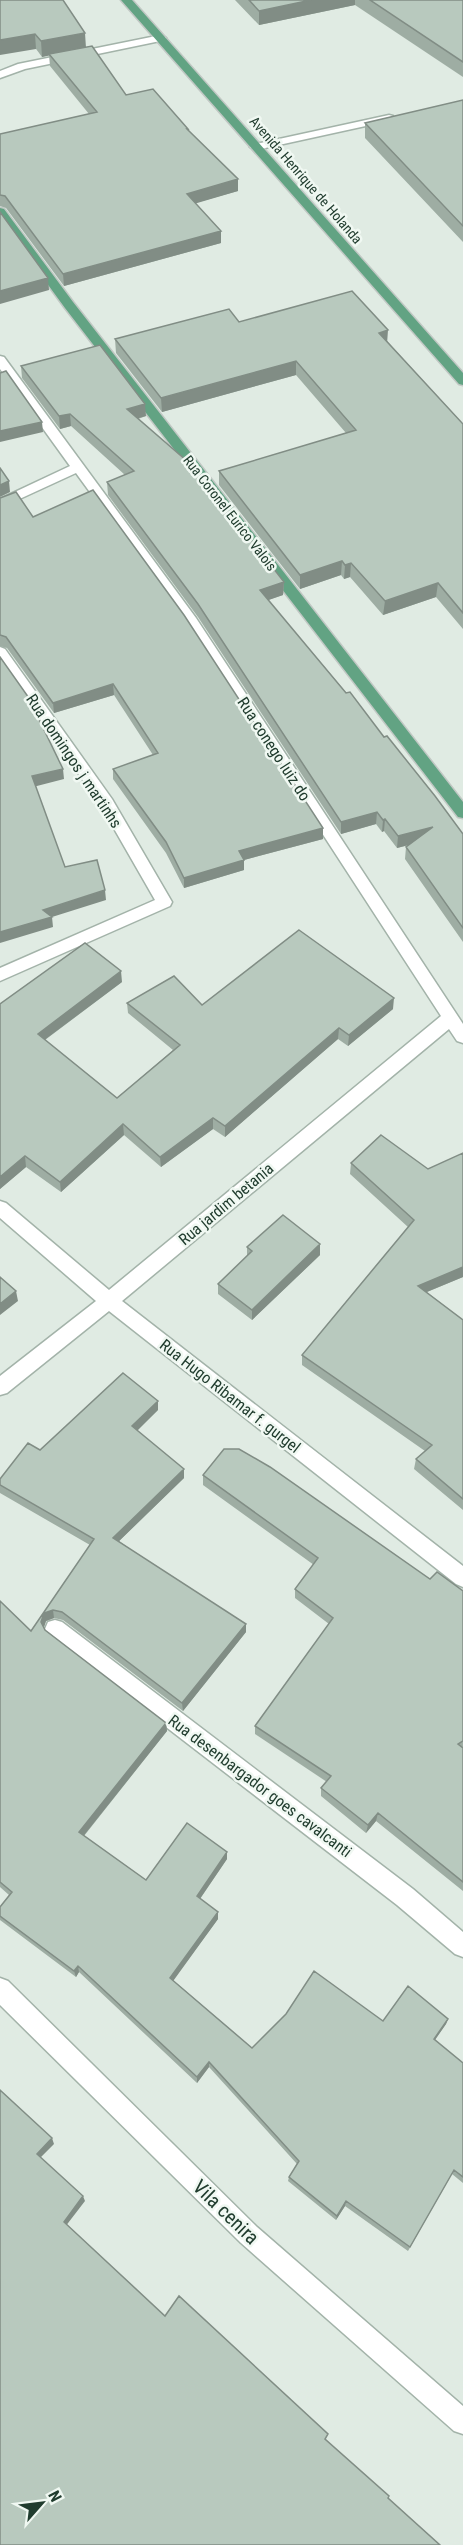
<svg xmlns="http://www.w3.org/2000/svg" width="463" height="2545" font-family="'Roboto Condensed',sans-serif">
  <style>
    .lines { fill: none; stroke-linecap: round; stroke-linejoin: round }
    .minor-casing { stroke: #a3b3a9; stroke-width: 3 }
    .major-casing { stroke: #c1c8c4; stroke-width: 3 }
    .minor { fill: #fff; fill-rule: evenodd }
    .major { fill: #62a383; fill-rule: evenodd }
    .wall { fill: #9eada3 }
    .shaded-wall { fill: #818d85 }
    .building { fill: #b8c9be; stroke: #818d85; stroke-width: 1.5 }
    .labels { text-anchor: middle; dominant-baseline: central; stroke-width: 5; stroke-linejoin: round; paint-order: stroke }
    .far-street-label { font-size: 14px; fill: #203c2e; stroke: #f0f8f2 }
    .street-label { font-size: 16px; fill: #203c2e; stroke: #f0f8f2 }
    .near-street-label { font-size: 20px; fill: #203c2e; stroke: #f0f8f2 }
  </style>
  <rect width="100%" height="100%" fill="#e0ebe3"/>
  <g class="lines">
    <defs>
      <path id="minor" d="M161,35L166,38L165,40L25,69L0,78V71L18,64Z
        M389,115L393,116V120L256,150L250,147L256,144Z
        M0,356L4,357L196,618L463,1024V1043L457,1041L449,1029L122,1301L463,1566V1587L456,1584L109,1311L7,1393L0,1395V1376L96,1301L0,1218V1201L6,1203L109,1290L441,1016L186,624L76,473L0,508V499L70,466L0,369Z
        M0,647L5,649L112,799L172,902L170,906L0,981V968L155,900L101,806L0,662Z
        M55,1620L62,1622L413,1889L463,1932V1957L455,1954L397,1905L48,1636L45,1629L48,1622Z
        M0,1978L8,1981L257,2227L463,2406V2434L454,2431L241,2243L0,2005Z"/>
      <path id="major" d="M121,0H132L463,373V385L459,384Z
        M0,208L4,209L73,302L463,802V818L458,817L65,308L0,219Z"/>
    </defs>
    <use href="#minor" class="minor-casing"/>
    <use href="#major" class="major-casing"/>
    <use href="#minor" class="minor"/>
    <use href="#major" class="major"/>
  </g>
  <path class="wall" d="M0,0L86,47L126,95L188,129L189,131L238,179V191L195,203L221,231V243L64,286L6,208L0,206V134L89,114L50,66L49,55L42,57Z
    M235,0H463V77L355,5L259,25Z
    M463,100V242L365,138V123Z
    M239,322L387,341L463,424V629L436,597L383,615L350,577L344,579L341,575L300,589L219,485V471L346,433L296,375L162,412L116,353L115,339Z
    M21,366L146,416L138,419L284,582L283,595L268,600L384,737L463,834V942L405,859L406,847L409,845L397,848L384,831L382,832L376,824L341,834L198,617L108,495L107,482L125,475L71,426L60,429L22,378Z
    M0,498L33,517L323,828V839L244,860V870L184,888L166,853L113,779V769L153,755L114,695L54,713L7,648L0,646Z
    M122,982L45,1040L117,1098L173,1050L128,1013L127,1003L393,1009L348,1046L338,1039L225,1137L213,1129L161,1167L124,1135L61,1192L26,1167L0,1189V1004Z
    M463,1153V1277L427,1292L463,1320V1510L414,1469L416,1459L425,1451L302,1365V1355L408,1227L350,1174L351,1163L428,1169Z
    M320,1244V1255L252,1320L218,1294V1284L247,1256V1247Z
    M158,1410L137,1430L184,1478L119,1541L246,1632L183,1711L63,1620L54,1618L46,1621L44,1627L45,1630L166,1723L167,1731L84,1836L146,1880L227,1852V1859L200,1899L218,1912V1919L173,1980L252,2048L383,2021L448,2019L446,2024L435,2040L463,2063V2183L452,2174L408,2251L345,2206L336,2220L288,2181L289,2177L297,2164L209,2067L197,2083L79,1972L76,1977L0,1920V1907L9,1895L0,1887V1601L31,1631L90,1545L0,1493V1479L40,1450Z
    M203,1475L430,1579L463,1591V1891L376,1821L366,1833L321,1796V1788L327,1782L255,1734V1726L329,1624L295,1598V1589L314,1565L203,1485Z"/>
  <path class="shaded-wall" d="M311,0H355V5L259,25V11Z
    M85,33L86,48L42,57L41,41Z
    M35,34L36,49L0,55V40Z
    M238,179V191L187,206V194Z
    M221,231V243L64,286L63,274Z
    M48,278L49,290L0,304V291Z
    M388,330L387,344L379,333Z
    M296,361V375L162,412L161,398Z
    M145,404L146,416L128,421L127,409Z
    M70,414L71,426L60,429L59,416Z
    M42,422L43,432L0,442V431Z
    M9,481L10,492L0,497V485Z
    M342,561L341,575L300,589V575Z
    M351,563L350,577L344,579L345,565Z
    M284,582L283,595L260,603V590Z
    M438,583L436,597L383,615L385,601Z
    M113,684L114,695L54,713L53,703Z
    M63,769L64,779L33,787L32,776Z
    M377,812L376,824L341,834V822Z
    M385,819L384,831L382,832L383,820Z
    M433,827L431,839L397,848L398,836Z
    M323,828V839L244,860V870L184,888V878L239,851Z
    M105,890L106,900L52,917L53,927L0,943V932L43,910Z
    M121,971L122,982L39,1044L38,1034Z
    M394,998L393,1009L348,1046L349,1035Z
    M339,1028L338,1039L225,1137V1126Z
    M213,1118V1129L161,1167L160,1157Z
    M123,1124L124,1135L61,1192L60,1182Z
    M25,1156L26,1167L0,1189V1177Z
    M320,1244V1255L252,1320V1310Z
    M463,1267V1277L417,1296L418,1286Z
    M16,1291L18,1301L0,1315V1304Z
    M158,1401V1410L133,1435L132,1426Z
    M184,1469V1478L114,1546L113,1538Z
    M53,1610L54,1618L46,1621L43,1630L41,1622L44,1613Z
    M246,1624V1632L183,1711L182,1703Z
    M166,1723L167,1731L81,1839L79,1832Z
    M378,1813L376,1821L366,1833L368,1825Z
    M227,1852V1859L197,1903V1896Z
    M218,1912V1919L171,1984L170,1978Z
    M78,1966L79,1972L76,1977L74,1971Z
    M448,2019L446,2024L432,2044L434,2039Z
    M209,2062V2067L197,2083V2077Z
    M52,2138L54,2144L39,2159L37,2154Z
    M83,2196L85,2201L65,2227L64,2222Z
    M346,2201L345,2206L336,2220L337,2216Z"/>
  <path class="building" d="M0,0H63L85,33L41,41L35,34L0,40Z
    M249,0H311L259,11Z
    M370,0H463V62Z
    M92,46L126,95L153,89L188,129H187L238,179L187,194L221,231L63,274L5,196L0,195V134L97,112L49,54Z
    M463,100V226L365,123Z
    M0,212L48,278L0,291Z
    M352,291L388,330L379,333L463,424V613L438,583L385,601L351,563L345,565L342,561L300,575L219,471L356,430L296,361L161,398L115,339L229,309L239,322Z
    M100,345L145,404L127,409L195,468L284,582L260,590L346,693L350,692L384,737L387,736L435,796L463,834V928L406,847L433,827L398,836L385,819L383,820L377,812L341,822L198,604L107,482L134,471L70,414L59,416L21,366Z
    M6,371L42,422L0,431V373Z
    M0,468L9,481L0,485Z
    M93,490L184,615L323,828L239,851L244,860L184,878L166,842L113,769L158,753L113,684L53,703L6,637L0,635V498L16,492L33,517Z
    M0,657L36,708L34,709L63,769L32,776L65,867L97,860L105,890L43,910L52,917L0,932Z
    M299,930L394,998L349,1035L339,1028L225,1126L213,1118L160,1157L123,1124L60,1182L25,1156L0,1177V1004L85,943L121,971L38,1034L117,1098L180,1045L127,1003L174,976L202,1005Z
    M381,1135L428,1169L463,1153V1267L418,1286L463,1320V1499L416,1459L432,1445L302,1355L414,1220L351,1163Z
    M283,1215L320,1244L252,1310L218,1284L252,1251L247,1247Z
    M0,1277L16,1291L0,1304Z
    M123,1373L158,1401L132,1426L184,1469L113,1538L246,1624L182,1703L62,1612L53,1610L44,1613L41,1622L45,1630L166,1723L79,1832L146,1880L187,1823L227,1852L197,1896L218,1912L170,1978L252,2048L286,2014L314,1971L383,2021L408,1986L448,2019L434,2039L463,2063V2177L454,2170L410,2247L346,2201L337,2216L289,2177L299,2161L209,2062L197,2077L78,1966L74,1971L0,1916V1907L12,1892L0,1882V1601L31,1631L94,1539L0,1485V1479L28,1443L40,1450Z
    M224,1449H239L270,1467L430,1579L437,1572L463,1591V1741L458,1744L463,1748V1882L378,1813L368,1825L321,1788L331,1776L255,1726L333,1618L295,1589L318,1558L203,1475Z
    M0,2090L52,2138L37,2154L83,2196L64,2222L165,2316L179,2296L328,2434L325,2439L389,2496L388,2498L440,2545H0Z"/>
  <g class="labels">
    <g class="far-street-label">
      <text transform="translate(306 180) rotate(49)">Avenida Henrique de Holanda</text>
      <text transform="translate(230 513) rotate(52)">Rua Coronel Eurico Valois</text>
    </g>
    <g class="street-label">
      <text transform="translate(274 749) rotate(57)">Rua conego luiz do</text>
      <text transform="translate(74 761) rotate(56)">Rua domingos j martinhs</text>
      <text transform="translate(226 1204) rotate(-40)">Rua jardim betania</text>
      <text transform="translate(230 1396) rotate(38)">Rua Hugo Ribamar f. gurgel</text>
      <text transform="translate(260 1786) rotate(37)">Rua desenbargador goes cavalcanti</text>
    </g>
    <g class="near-street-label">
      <text transform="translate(226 2212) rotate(44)">Vila cenira</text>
    </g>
  </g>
  <g transform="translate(42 2503) rotate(62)" stroke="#f0f8f2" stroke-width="4.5" paint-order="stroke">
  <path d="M0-4.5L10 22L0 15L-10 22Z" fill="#203c2e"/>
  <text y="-9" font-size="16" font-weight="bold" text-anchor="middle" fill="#203c2e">N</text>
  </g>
</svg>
